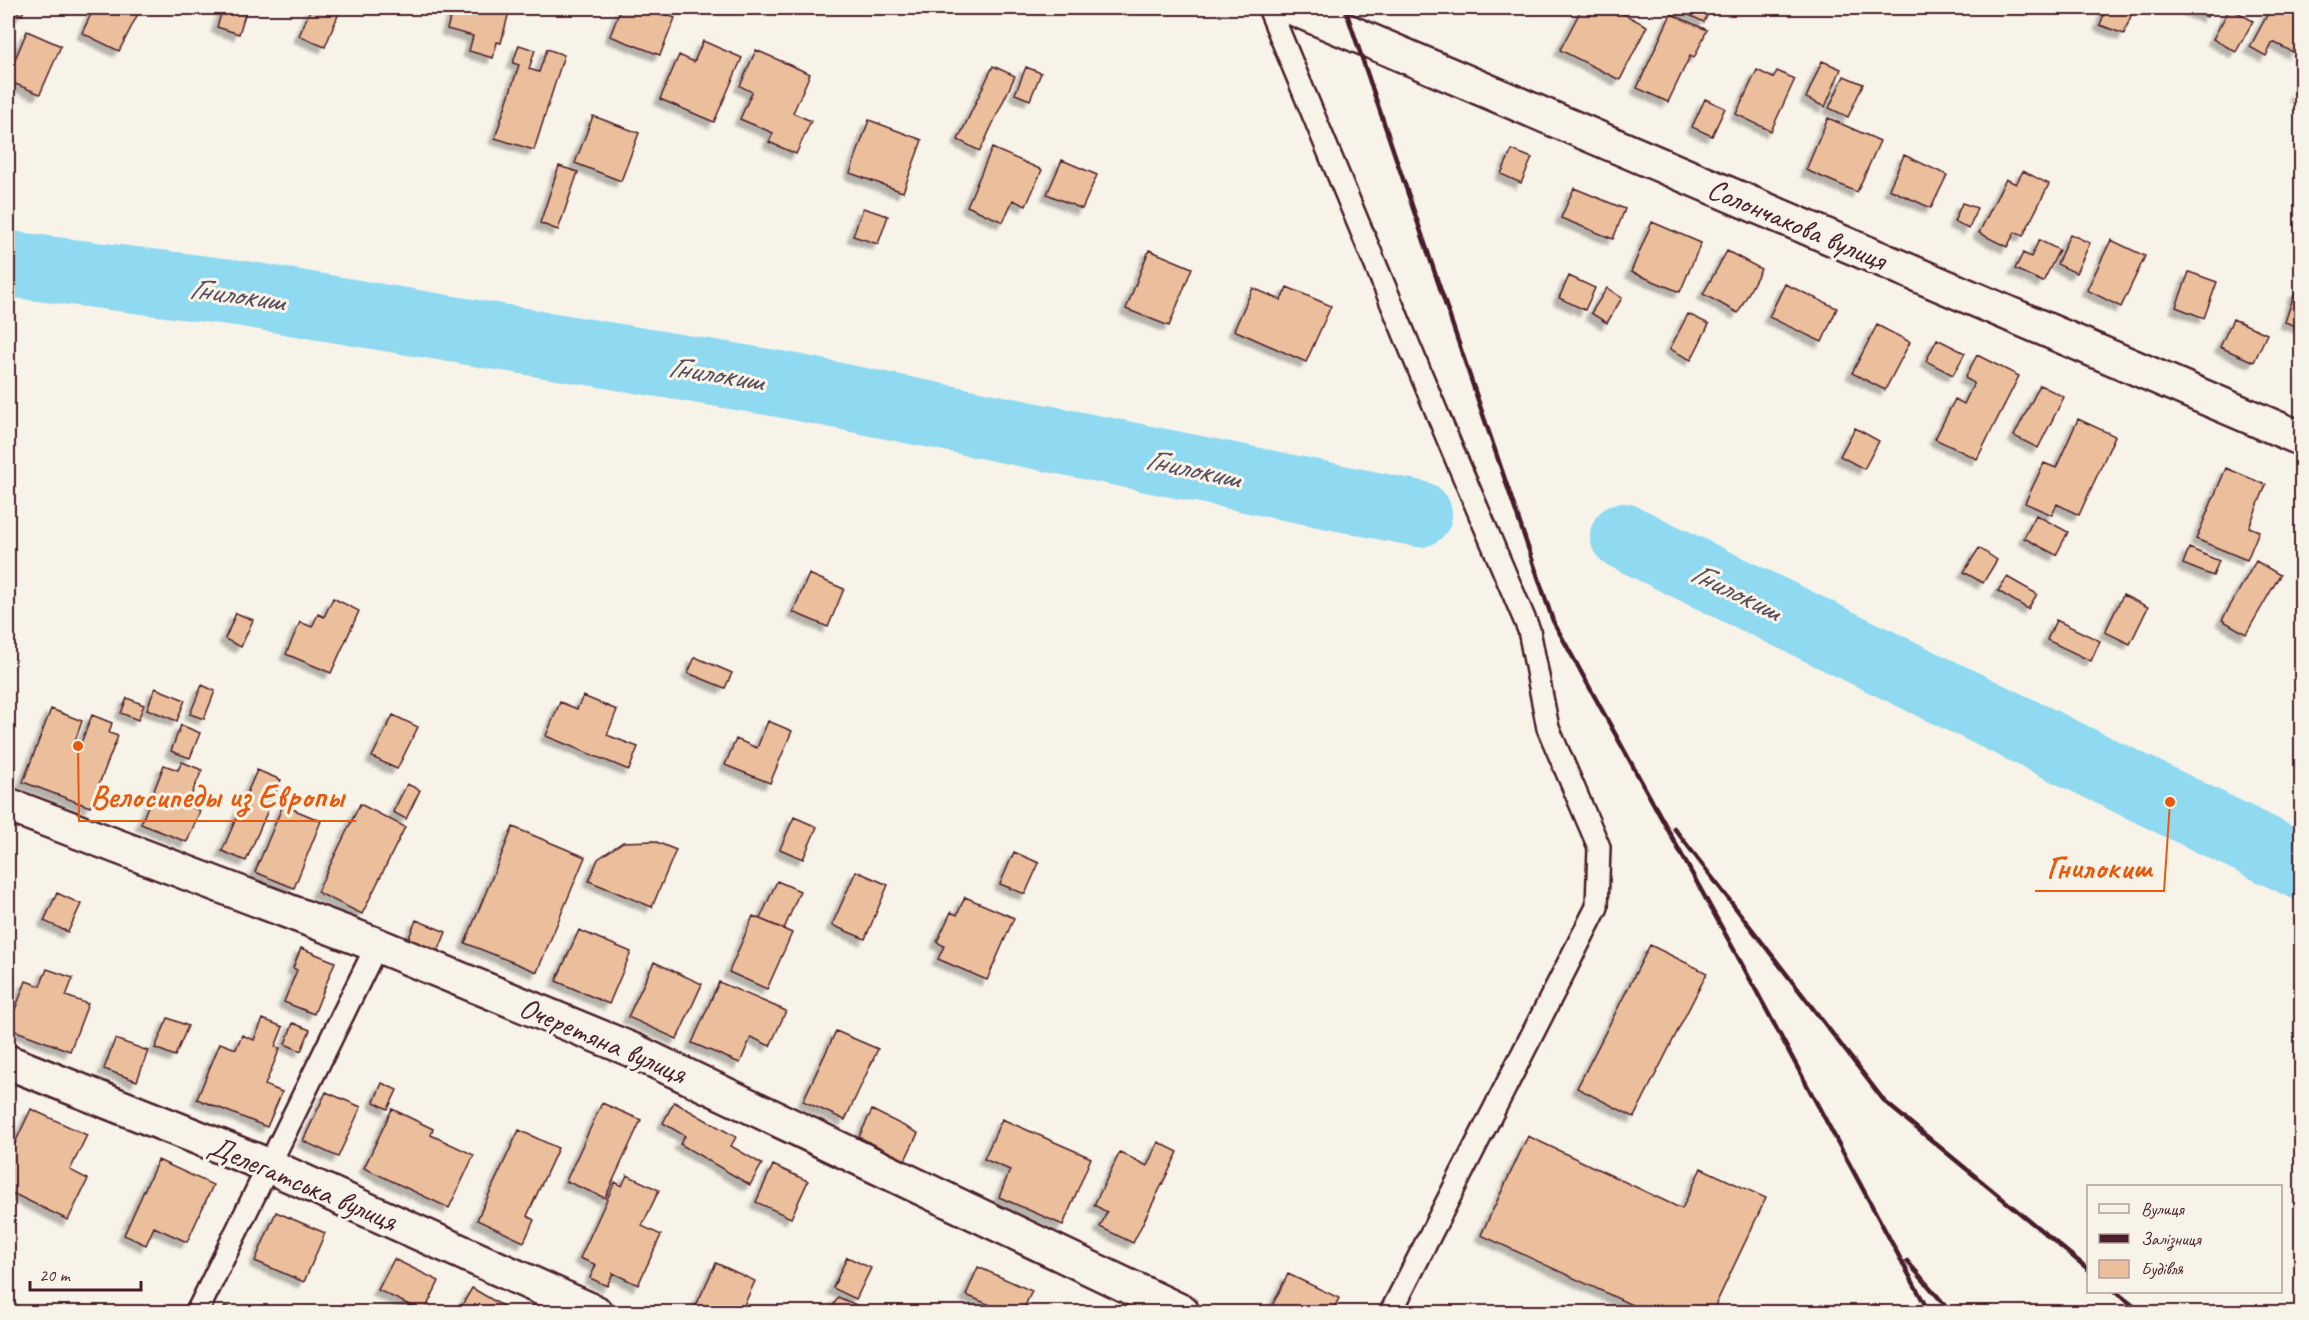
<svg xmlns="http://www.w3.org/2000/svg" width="2309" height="1320" font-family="Caveat,sans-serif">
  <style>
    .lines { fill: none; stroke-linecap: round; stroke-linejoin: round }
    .river { stroke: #8fd9f1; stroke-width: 66 }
    .building { fill: #ebbf9b; stroke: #4a1f2b; stroke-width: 1.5; filter: url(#shadow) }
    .service-casing { stroke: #4a1f2b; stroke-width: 26 }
    .minor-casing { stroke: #4a1f2b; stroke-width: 38 }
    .secondary-casing { stroke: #4a1f2b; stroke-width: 38 }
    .service { stroke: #f7f3e8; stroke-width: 21 }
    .minor { stroke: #f7f3e8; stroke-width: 33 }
    .secondary { stroke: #f7f3e8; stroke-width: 33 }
    .rail { stroke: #4a1f2b; stroke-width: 4.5 }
    .labels { text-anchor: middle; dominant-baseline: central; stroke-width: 6; stroke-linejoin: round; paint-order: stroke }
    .street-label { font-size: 30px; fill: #4a1f2b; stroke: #f7f3e8 }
    .water-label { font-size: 32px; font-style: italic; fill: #5b4e5c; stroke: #f7f3e8 }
    .leader { fill: none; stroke: #e8590c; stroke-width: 2 }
    .callout-dot { fill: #e8590c; stroke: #f7f3e8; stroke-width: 2 }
    .callout-label { font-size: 32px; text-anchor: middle; font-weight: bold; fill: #e8590c; stroke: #f7f3e8; stroke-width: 6; stroke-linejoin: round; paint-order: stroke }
  </style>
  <defs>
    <filter id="shadow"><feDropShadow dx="-5.5" dy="5.5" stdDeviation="1.5" flood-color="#0004"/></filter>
  </defs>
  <rect width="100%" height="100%" fill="#f7f3e8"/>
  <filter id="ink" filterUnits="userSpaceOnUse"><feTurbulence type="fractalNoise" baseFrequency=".0167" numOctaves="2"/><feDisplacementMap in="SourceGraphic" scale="12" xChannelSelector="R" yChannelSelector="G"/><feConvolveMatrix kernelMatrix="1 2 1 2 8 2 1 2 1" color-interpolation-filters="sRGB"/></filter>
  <g filter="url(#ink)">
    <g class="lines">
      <path class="river" d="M8,264L238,293L785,385L1419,514
        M1623,536L2302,867"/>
    </g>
    <path class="building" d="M8,8H25L22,15Z
      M94,8H141L119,51L82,33Z
      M223,8H247L239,34L217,27Z
      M311,8H341L325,47L299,36Z
      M453,8L464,10V8H510L501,43L497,42L493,58L469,51L473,36L447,29Z
      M621,8H648L675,18L660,55L610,36Z
      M1582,8H1612L1647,26L1620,80L1560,50Z
      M1674,8H1711L1704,22Z
      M2106,8H2116L2132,13L2124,34L2100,25Z
      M2190,8H2211L2207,17L2189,9Z
      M2230,8L2253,21L2236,52L2213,39Z
      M2271,8H2302V37L2293,52L2273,42L2266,56L2250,47Z
      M1671,14L1707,30L1694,58L1690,56L1668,102L1637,88Z
      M27,31L61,46L40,94L8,81V76Z
      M703,41L742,58L714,122L660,99L679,55L694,62Z
      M519,45L535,50L529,69L539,72L547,49L564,55L534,150L495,138L519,65L513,63Z
      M756,50L810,74L793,113L811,121L796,154L769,142L773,133L740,119L752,92L740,86Z
      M1822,61L1841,69L1825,107L1806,98Z
      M993,66L1015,76L980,151L958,140Z
      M1026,67L1041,73L1030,100L1015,94Z
      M1757,70L1773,78L1777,71L1795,79L1771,131L1736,114Z
      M1844,76L1863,84L1848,117L1829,108Z
      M2302,81V98L2295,96Z
      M1705,99L1725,108L1712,136L1692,127Z
      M593,116L639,133L621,181L575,163Z
      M1828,118L1880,141L1857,192L1806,170Z
      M869,120L922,140L903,192L850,173Z
      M992,148L1042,170L1026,206L1013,200L1003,222L967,206Z
      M1512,150L1532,158L1521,183L1501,174Z
      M1904,155L1947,175L1931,208L1889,189Z
      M1062,160L1097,175L1082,209L1047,194Z
      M559,166L578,172L558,230L540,223Z
      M2023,171L2049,184L2023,236L2015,232L2007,247L1979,233L2006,179L2016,184Z
      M1574,188L1625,209L1613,239L1561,218Z
      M1962,203L1977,208L1969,229L1954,222Z
      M863,208L888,216L878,244L853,236Z
      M1652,222L1701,243L1680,292L1631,272Z
      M2070,234L2090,243L2076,273L2057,264Z
      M2039,240L2059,250L2043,282L2015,269L2023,253L2031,257Z
      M2111,240L2145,256L2121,307L2087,290Z
      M1149,250L1192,268L1169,326L1126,309Z
      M1727,251L1761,269L1738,313L1703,294Z
      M2189,272L2217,282L2204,318L2176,307Z
      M1569,276L1595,288L1585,310L1559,298Z
      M1785,284L1837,308L1822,342L1769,317Z
      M1287,287L1331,306L1306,362L1234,330L1253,288L1281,300Z
      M1607,288L1622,298L1607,323L1591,313Z
      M2295,292L2302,294V328L2285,322Z
      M1688,314L1709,324L1691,360L1670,349Z
      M2233,319L2267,334L2254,362L2220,347Z
      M1877,325L1910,342L1885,390L1852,373Z
      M1937,339L1965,353L1953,375L1926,361Z
      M1977,355L2019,376L1977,459L1935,439L1955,399L1964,404L1974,383L1965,378Z
      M2040,385L2064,397L2038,448L2014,436Z
      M2078,419L2115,436L2079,515L2057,504L2052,515L2025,503L2044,463L2056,468Z
      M1855,428L1879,441L1864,469L1840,456Z
      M2226,468L2266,485L2249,527L2259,531L2247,560L2196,539Z
      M2036,515L2068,532L2056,555L2024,538Z
      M1979,548L1997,560L1983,583L1964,572Z
      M2189,548L2219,561L2213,576L2183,564Z
      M2256,561L2280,575L2246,634L2222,620Z
      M809,574L844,589L828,627L793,612Z
      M2007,577L2037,594L2028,609L1998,591Z
      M2123,595L2148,607L2130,644L2105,632Z
      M333,598L359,611L331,673L286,654L300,622L312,627L318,614L324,617Z
      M236,613L253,620L241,647L225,639Z
      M2056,620L2100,641L2091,661L2047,640Z
      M695,657L732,673L725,688L688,673Z
      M202,685L215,691L204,719L190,714Z
      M155,688L185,700L177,721L147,709Z
      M583,696L617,710L607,735L638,747L629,770L546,736L560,702L577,709Z
      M127,698L144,705L138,720L121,713Z
      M51,709L82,721L75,741L81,743L92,715L112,723L109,733L118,736L90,807L23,782Z
      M393,715L418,727L397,769L372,757Z
      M768,721L792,731L770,783L725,765L736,739L757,748Z
      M181,725L200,733L190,758L171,751Z
      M182,762L202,770L187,805L200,811L187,842L141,824L164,765L178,770Z
      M257,770L281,780L246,861L222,851Z
      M407,784L420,790L406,819L393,812Z
      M360,804L405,827L362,914L317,892Z
      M283,805L321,821L294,888L255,872Z
      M794,817L817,827L803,859L780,849Z
      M513,827L585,857L537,972L465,943Z
      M654,841L676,850L652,907L589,881L598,859L623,842Z
      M1014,852L1039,863L1025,894L1000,884Z
      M856,871L888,885L865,939L832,925Z
      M777,881L800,891L784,929L760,919Z
      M57,893L81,904L68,932L44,921Z
      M965,897L1014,918L987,980L938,959L944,946L937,942L951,912L957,915Z
      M753,916L792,933L767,989L729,972Z
      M416,920L446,932L436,957L406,945Z
      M579,930L631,952L609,1004L556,981Z
      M1650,945L1707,973L1634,1117L1577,1088Z
      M301,948L335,962L314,1014L284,1002L297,970L293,968Z
      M654,962L702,984L677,1039L628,1017Z
      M47,969L73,978L66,996L88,1004L70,1051L8,1028L26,981L40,986Z
      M719,982L786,1011L770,1046L751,1037L740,1063L692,1043Z
      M168,1018L188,1026L175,1056L155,1048Z
      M263,1019L283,1027L275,1047L280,1048L265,1085L282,1092L267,1127L197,1099L220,1043L236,1049L242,1035L254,1040Z
      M293,1023L310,1030L301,1051L285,1044Z
      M836,1031L878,1049L845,1120L803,1101Z
      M115,1039L148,1051L137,1081L104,1069Z
      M382,1083L397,1090L388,1109L374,1102Z
      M326,1092L361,1107L338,1157L303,1141Z
      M674,1102L736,1137L731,1146L762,1164L750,1185L680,1144L685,1136L663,1123Z
      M602,1103L641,1120L605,1198L566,1181Z
      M31,1109L87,1135L70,1170L88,1179L68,1220L8,1191V1158Z
      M392,1109L433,1129L431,1135L474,1155L449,1208L364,1168Z
      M872,1110L918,1133L905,1160L859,1137Z
      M1002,1119L1091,1158L1063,1225L999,1197L1010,1170L984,1159Z
      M519,1130L558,1148L527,1216L534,1220L524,1242L477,1220Z
      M1528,1136L1682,1209L1701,1168L1766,1198L1712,1312H1647L1481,1235Z
      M1158,1142L1178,1152L1133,1243L1100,1227L1107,1212L1094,1205L1120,1152L1147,1166Z
      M158,1160L213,1185L187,1242L154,1227L146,1245L124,1235Z
      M773,1165L808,1181L791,1218L756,1202Z
      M627,1175L659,1190L642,1226L661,1235L638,1285L613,1273L607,1286L590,1278L596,1265L580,1258L615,1182L622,1186Z
      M276,1212L325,1233L304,1282L255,1261Z
      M847,1257L871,1268L856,1299L833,1288Z
      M394,1259L439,1281L424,1312L378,1290Z
      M716,1263L755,1281L741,1312H693Z
      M978,1267L1032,1291L1022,1312H1007L966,1295Z
      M1288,1274L1339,1298L1332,1312H1269Z
      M472,1288L513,1312H458Z
      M838,1297L872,1312H830Z
      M225,1306L241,1312H222Z"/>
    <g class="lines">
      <defs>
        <path id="service" d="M1269,8L1452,449L1529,630L1548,728L1599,847L1597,907L1391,1312
          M197,1312L377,945"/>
        <path id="minor" d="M8,805L377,945L632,1050L1182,1312
          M8,1062L267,1165L595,1312"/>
        <path id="secondary" d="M1293,8L2302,439"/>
      </defs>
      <use href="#service" class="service-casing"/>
      <use href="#minor" class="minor-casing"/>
      <use href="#secondary" class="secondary-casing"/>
      <use href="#service" class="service"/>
      <use href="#minor" class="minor"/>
      <use href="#secondary" class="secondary"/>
      <path class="rail" d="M1345,8L1553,621L1744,968L1929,1312
        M1674,828L1885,1102L2088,1269
        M1907,1261L1951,1312
        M2116,1292L2141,1312"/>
    </g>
  </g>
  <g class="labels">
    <g class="street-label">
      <text transform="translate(1797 224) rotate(23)">Солончакова вулиця</text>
      <text transform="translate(603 1040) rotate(23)">Очеретяна вулиця</text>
      <text transform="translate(303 1183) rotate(23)">Делегатська вулиця</text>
    </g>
    <g class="water-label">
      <text transform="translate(237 294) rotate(8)">Гнилокиш</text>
      <text transform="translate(716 373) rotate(9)">Гнилокиш</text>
      <text transform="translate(1193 468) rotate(12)">Гнилокиш</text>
      <text transform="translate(1736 591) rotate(26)">Гнилокиш</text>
    </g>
  </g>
  <path class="leader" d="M78 746L79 821H356M2170 802L2164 891H2035"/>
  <g class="callout-dot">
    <circle cx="78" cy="746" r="6"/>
    <circle cx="2170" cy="802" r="6"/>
  </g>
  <g class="callout-label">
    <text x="217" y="807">Велосипеды из Европы</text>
    <text x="2099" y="878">Гнилокиш</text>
  </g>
  <rect width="2309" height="1320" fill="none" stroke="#f7f3e8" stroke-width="30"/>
  <rect x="15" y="15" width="2279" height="1290" fill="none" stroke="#4a1f2b" stroke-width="2" filter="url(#ink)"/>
  <rect x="2087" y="1185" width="195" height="108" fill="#f7f3e8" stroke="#b29e9c" stroke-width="1.5"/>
  <rect x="2099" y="1204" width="30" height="9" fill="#f7f3e8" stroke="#b29e9c" stroke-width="1.5"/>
  <text x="2141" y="1215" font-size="18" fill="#4a1f2b">Вулиця</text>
  <rect x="2099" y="1234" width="30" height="9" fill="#4a1f2b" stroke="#b29e9c" stroke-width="1.5"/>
  <text x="2141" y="1245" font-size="18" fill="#4a1f2b">Залізниця</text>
  <rect x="2099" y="1260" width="30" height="18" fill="#ebbf9b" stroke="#b29e9c" stroke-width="1.5"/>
  <text x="2141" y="1275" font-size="18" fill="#4a1f2b">Будівля</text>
  <path d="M30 1281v9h111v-9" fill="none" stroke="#4a1f2b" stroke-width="3"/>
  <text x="39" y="1281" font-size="18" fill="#4a1f2b" stroke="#f7f3e8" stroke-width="4.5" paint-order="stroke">20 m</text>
</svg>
